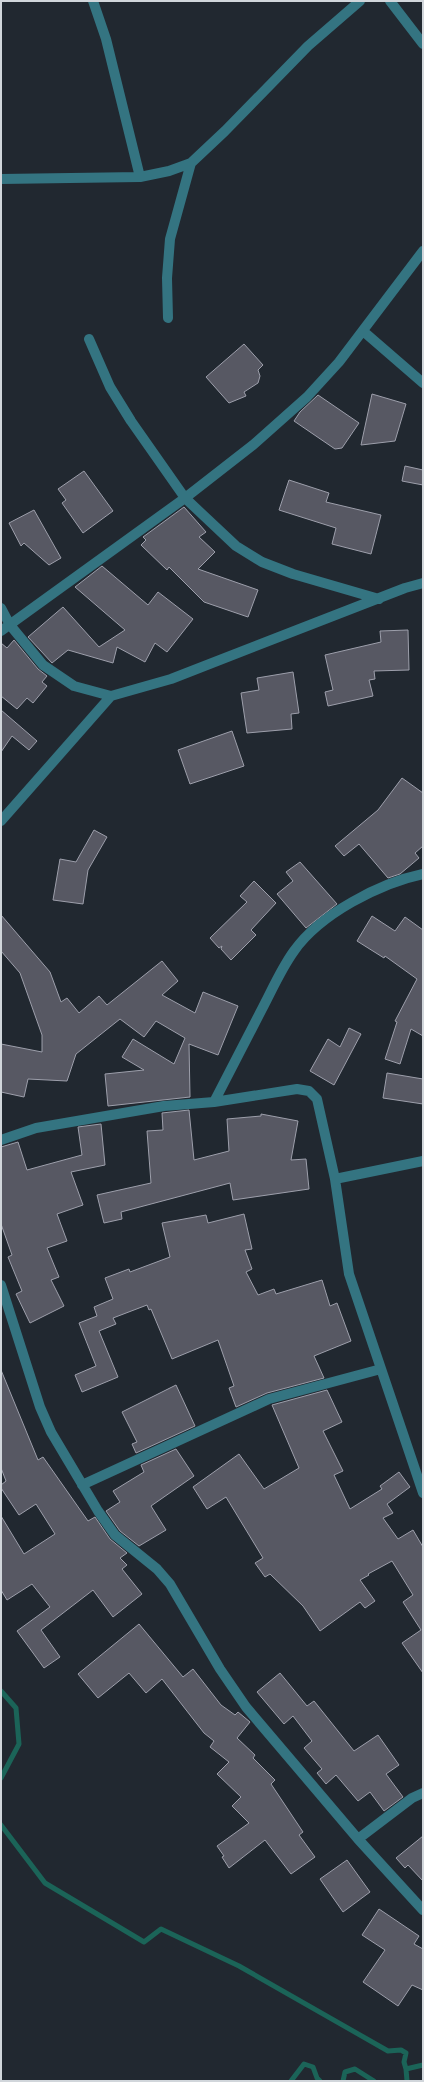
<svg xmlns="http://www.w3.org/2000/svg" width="424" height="2082" font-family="'Alegreya Sans',sans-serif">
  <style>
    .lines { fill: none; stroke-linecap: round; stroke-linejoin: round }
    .stream { stroke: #1b6458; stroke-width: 5 }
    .building { fill: #575863; stroke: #9d9fab }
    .minor { stroke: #347481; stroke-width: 10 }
  </style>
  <rect width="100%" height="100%" fill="#212830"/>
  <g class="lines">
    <path class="stream" d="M1,1691L16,1708L19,1744L1,1778
      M1,1825L45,1883L144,1942L161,1929L239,1966L388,2051L401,2050L406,2053L404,2062L406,2069
      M291,2081L304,2064L313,2067L317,2078L320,2081
      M343,2081L345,2072L355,2069L374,2081
      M407,2081L406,2069L423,2065"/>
  </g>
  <path class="building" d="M244,344L263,365L258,370L260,376L258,383L244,392L246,396L229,403L206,377Z
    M372,394L406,404L395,441L361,445Z
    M318,395L359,423L342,448L335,449L294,421L300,412Z
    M405,466L423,470V485L402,481Z
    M84,471L113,511L83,533L62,503L66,500L58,489Z
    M289,480L329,493L326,502L381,515L371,554L332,544L336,528L279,510Z
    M184,507L206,532L199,537L215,552L198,569L258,590L248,617L204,602L169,567L167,570L141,545L146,540L143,537Z
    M34,510L61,558L49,565L24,543L21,546L9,523Z
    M102,566L148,605L158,592L193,619L167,652L155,643L145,662L117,647L113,663L68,650L52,663L28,637L63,607L99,647L125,630L75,587Z
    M408,630L409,670L374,671L375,679L369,680L373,696L328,706L325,692L333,690L325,655L381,642L380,631Z
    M14,640L38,669L47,676L42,682L47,686L33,703L27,698L17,709L1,696V643L7,648Z
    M293,672L299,713L291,714L292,729L247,733L241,693L259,690L257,678Z
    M1,710L37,741L29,750L12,736L1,752Z
    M232,731L244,766L190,784L178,750Z
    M402,778L423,793V846L415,853L419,858L400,874L388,878L359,844L344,856L335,846L378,810Z
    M94,830L107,837L88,870L83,904L53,900L60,859L76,862Z
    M300,862L337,904L306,928L277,894L293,881L286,872Z
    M254,881L276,903L251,930L256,935L231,960L221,949L222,946L219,948L210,938L247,902L240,896Z
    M1,915L50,972L61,1002L67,998L79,1013L99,996L107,1005L162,961L178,981L162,995L195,1013L203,992L238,1006L218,1055L189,1044L190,1097L108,1106L105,1074L144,1070L122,1057L133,1039L174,1064L185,1038L156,1021L144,1037L120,1019L76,1054L67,1081L28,1079L24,1097L1,1092V1044L42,1052V1035L20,973L1,951Z
    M372,916L395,931L405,917L423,930V1036L411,1029L400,1064L385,1059L397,1022L395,1021L417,979L385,956L384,958L357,941Z
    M349,1028L361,1034L334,1085L310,1071L328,1039L340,1047Z
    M387,1073L423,1079V1104L383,1098Z
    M189,1110L194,1160L229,1151L227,1119L261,1116V1114L298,1121L291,1160L306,1159L309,1189L233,1200L230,1183L121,1212L122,1219L104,1223L97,1195L151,1183L147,1131L163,1130L162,1113Z
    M101,1124L105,1165L71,1172L83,1205L57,1214L67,1241L47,1248L59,1277L51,1280L64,1306L30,1323L16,1294L22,1291L8,1257L12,1255L1,1224V1147L18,1142L27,1170L82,1155L78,1127Z
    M244,1214L252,1249L245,1250L252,1269L246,1272L258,1295L274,1289L276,1294L322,1280L330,1306L337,1303L351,1341L314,1356L324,1378L267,1393L236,1407L229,1388L234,1386L218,1340L172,1359L151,1309L149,1310L147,1305L113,1318L116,1324L99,1331L118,1377L82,1392L75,1375L96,1366L79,1323L97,1316L94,1307L113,1299L105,1278L129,1269L130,1272L170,1257L162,1223L206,1215L208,1223Z
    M1,1370L38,1460L43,1457L88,1521L95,1517L110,1539L127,1553L120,1558L127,1565L122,1569L142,1594L113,1617L93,1590L41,1630L60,1657L44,1668L17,1631L50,1607L32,1584L7,1600L1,1590V1516L24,1554L55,1534L36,1504L19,1515L1,1488V1485L6,1481L1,1468Z
    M176,1385L195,1426L136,1453L132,1444L137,1442L122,1412Z
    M327,1390L342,1422L323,1431L343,1471L334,1475L350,1509L382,1489L380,1486L399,1472L410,1487L387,1504L393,1513L383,1518L398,1539L413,1530L423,1547V1673L402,1643L421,1630L403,1602L413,1595L392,1561L368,1574L369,1575L360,1580L375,1601L365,1608L360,1602L320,1631L303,1606L270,1574L265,1577L255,1563L263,1558L226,1497L207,1509L193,1487L239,1454L264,1489L299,1468L272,1405Z
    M176,1449L194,1476L151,1506L166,1530L139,1546L120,1531L106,1511L120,1502L113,1491L144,1472L141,1465Z
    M139,1624L183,1677L193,1669L221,1705L235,1715L238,1712L250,1722L237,1738L255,1755L253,1758L275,1780L271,1784L303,1832L299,1835L315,1857L291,1874L265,1840L229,1868L222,1857L224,1856L217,1846L249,1823L232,1806L241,1797L217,1774L229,1762L210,1747L214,1741L204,1733L162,1679L146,1693L129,1673L98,1698L78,1674Z
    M280,1673L307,1706L314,1701L354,1751L378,1735L399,1765L386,1774L403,1797L384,1811L370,1792L358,1801L336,1775L326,1784L317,1773L322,1769L304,1748L312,1741L293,1716L284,1724L257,1692Z
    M423,1836V1881L408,1865L405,1868L396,1858Z
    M347,1860L370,1892L343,1912L320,1879Z
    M379,1909L419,1936L414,1944L423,1949V1990L412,1985L398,2006L363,1982L385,1950L362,1935Z"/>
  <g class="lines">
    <path class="minor" d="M93,1L106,39L140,177
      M390,1L423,44
      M1,179L140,177L169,171L191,163L225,131L308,46L360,1
      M168,318L167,278L170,239L191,163
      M363,331L423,383
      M89,339L110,387L131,421L185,498L236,546L262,562L293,574L379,599
      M1,608L10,625L43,665L74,686L111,696L171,679L405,588L423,583
      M1,631L185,498L253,445L307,397L339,362L423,251
      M1,821L111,696
      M214,1102C230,1071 246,1040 262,1009C272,990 281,969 294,951C320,914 380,883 423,874
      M1,1140L36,1128L164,1106L214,1102L297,1089L309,1091L317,1099L335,1179L349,1274L423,1493
      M335,1179L423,1161
      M1,1285L40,1407L51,1432L98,1511L115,1535L157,1569L170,1584L220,1669L246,1707L358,1839L423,1910
      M82,1485L269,1399L381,1369
      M358,1839L412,1798L423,1793"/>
  </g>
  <rect width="424" height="2082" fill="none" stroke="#d1d6db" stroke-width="4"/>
</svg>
